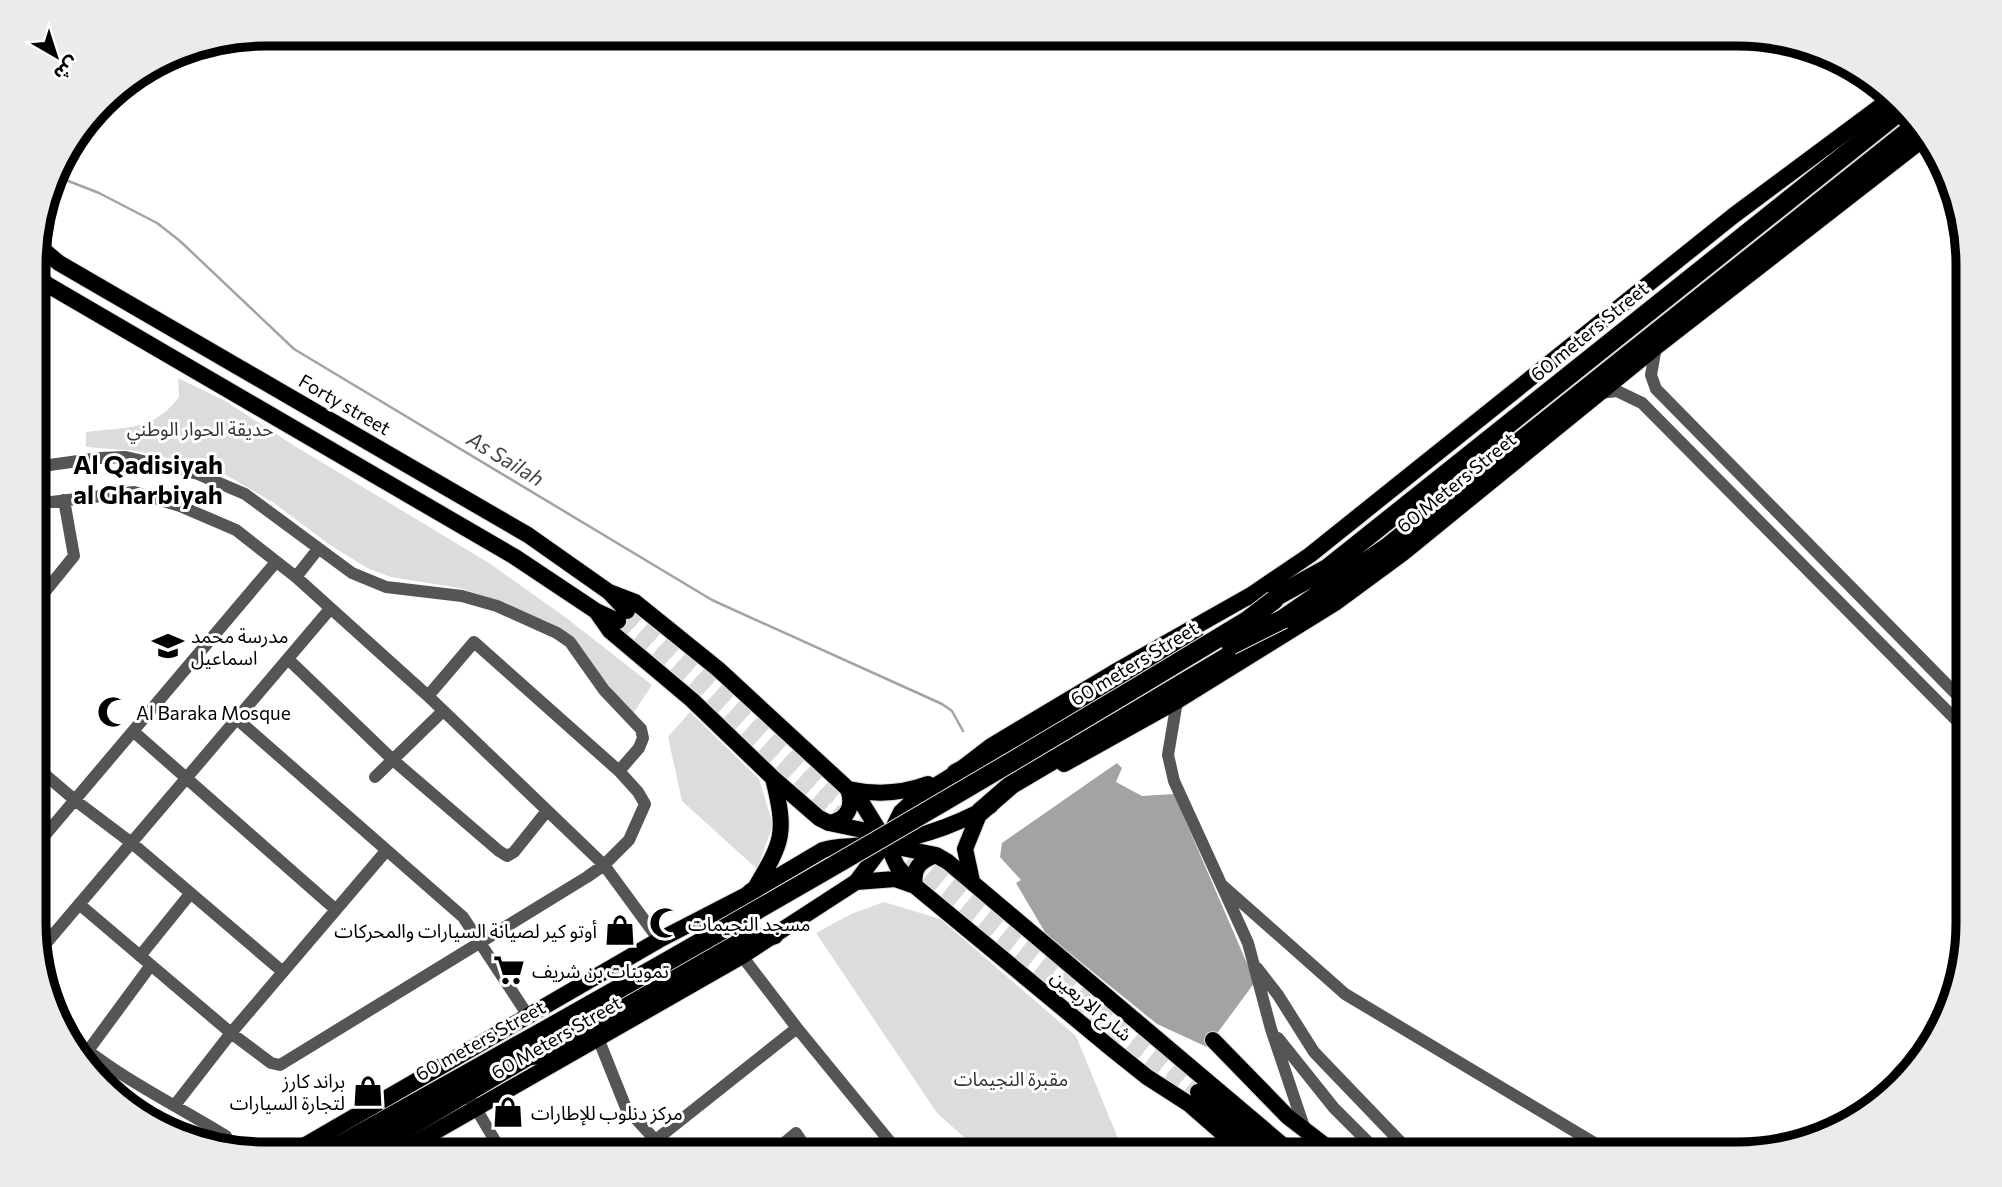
<svg xmlns="http://www.w3.org/2000/svg" width="2002" height="1187" font-family="Commissioner,'Noto Sans Arabic',sans-serif">
  <style>
    .green { fill: #dcdcdc }
    .water { fill: #a3a3a3 }
    .lines { fill: none; stroke-linecap: round; stroke-linejoin: round }
    .stream { stroke: #a3a3a3; stroke-width: 2.5 }
    .major-tunnel { stroke: #d9d9d9; stroke-width: 16; stroke-dasharray: 16 8; stroke-linecap: butt }
    .major-casing { stroke: #dbdbdb; stroke-width: 18 }
    .highway-casing { stroke: #dbdbdb; stroke-width: 21 }
    .minor { stroke: #555; stroke-width: 12 }
    .major { stroke: #000; stroke-width: 16 }
    .highway { stroke: #000; stroke-width: 19 }
    .highway-bridge-casing { stroke: #dbdbdb; stroke-width: 21; stroke-linecap: butt }
    .highway-bridge { stroke: #000; stroke-width: 19 }
    .labels { text-anchor: middle; dominant-baseline: central; stroke-width: 6; stroke-linejoin: round; paint-order: stroke }
    .street-label { font-size: 19px; fill: #000; stroke: #fff }
    .park-label { font-size: 19px; fill: #333; stroke: #fff }
    .poi-label { font-size: 19px; fill: #000; stroke: #fff; text-anchor: start }
    .water-label { font-size: 21px; font-style: italic; fill: #444; stroke: #fff }
    .district-label { font-size: 26px; font-weight: bold; fill: #000; stroke: #fff }
    .rim { fill: none; stroke: #000; stroke-width: 9 }
  </style>
  <rect width="100%" height="100%" fill="#fff"/>
  <path class="green" d="M178,378L225,401L293,445L489,563L565,617L652,685L632,715L568,635L484,596L459,588L391,577L369,569L330,545L274,503L226,475L199,465L137,451L86,447V432C125,427 154,431 179,397Z
    M690,712L759,779L773,825L757,869L682,801L668,737Z
    M884,902L940,919L1076,1036L1124,1153L983,1154L937,1113L816,933L851,914Z"/>
  <path class="water" d="M1117,763L1122,768L1116,782L1142,796L1174,794L1255,982L1207,1047L1157,1024L1046,934L1016,883L1021,880L1000,857L1002,843Z"/>
  <g class="lines">
    <path class="stream" d="M53,175L99,193L157,223L180,241L294,349L712,600L942,704L952,711L963,731"/>
    <path class="major-tunnel" d="M627,611L749,713L832,794L875,826
      M618,621L703,690L825,805L851,824
      M913,854L1057,969L1198,1092
      M905,864L1047,978L1175,1091"/>
    <defs>
      <path id="major" d="M35,243L59,263L528,535L609,592L627,611
        M35,274L48,285L515,557L596,611L618,621
        M609,592L635,602L718,669L860,800L886,842L897,866L915,886L1112,1049L1147,1077L1189,1104L1245,1153
        M596,611L610,631L692,700L773,778L819,818L829,823L867,831L902,848L936,855L948,862L1292,1153
        M1064,764L1177,701L1335,603L1403,553L1656,347L1926,137
        M848,789C875,795 901,794 928,784
        M829,823C848,820 854,806 848,789
        M972,881L965,849L980,812
        M856,882L895,879L912,885
        M915,886C912,868 920,861 936,855
        M754,890C783,841 787,835 773,778
        M1213,1040L1288,1117L1335,1153
        M1198,1092L1269,1153
        M290,1154L659,940L752,892L823,850C837,845 851,847 866,845C910,841 951,828 990,806
        M396,1154L742,956L856,882L886,842L901,812L917,797L956,773L991,746L1113,673L1251,595L1310,555L1733,216L1889,100"/>
      <path id="highway" d="M1259,606L1328,568L1900,111
        M956,773L1027,738L1196,641
        M980,812L1011,785L1256,640L1283,619L1389,546L1915,126
        M708,929L723,921L752,892
        M528,1056L542,1054L735,943L774,935
        M324,1154L533,1037
        M363,1154L528,1056L535,1049"/>
    </defs>
    <use href="#major" class="major-casing"/>
    <use href="#highway" class="highway-casing"/>
    <path class="minor" d="M1656,347L1651,375L1656,389L1968,706
      M1600,393L1617,391L1642,403L1968,732
      M35,467L100,458L126,457L198,474L245,494L352,573L386,587L462,596L497,606L557,633L570,642L604,690L641,729L643,738L639,748L619,771
      M35,504L134,492L180,506L236,530L296,577L428,696L604,865L659,940
      M296,577L318,549
      M35,604L74,556L64,500
      M289,660L393,760L499,851L507,856L514,852L546,812
      M1177,701L1168,755L1174,781L1248,943L1271,1029L1305,1130
      M238,720L463,917L529,1017
      M134,732L335,909
      M35,766L76,801L133,844L283,972
      M375,777L443,711
      M35,847L276,562
      M1223,886L1345,994L1611,1153
      M79,904L231,1033L271,1063L280,1065L587,877L604,865L629,840L645,804L638,792L619,771L474,642L428,696
      M36,955L330,609
      M140,956L190,894
      M742,956L797,1028L900,1154
      M1257,968L1278,995L1314,1052L1411,1153
      M66,1033C115,1076 171,1102 226,1136
      M598,1038L626,1108L668,1154
      M1278,1038L1334,1108L1379,1153
      M87,1052L151,965
      M472,1102L503,1154
      M175,1105L231,1033L386,851
      M638,1154L797,1028
      M771,1154L796,1133L810,1154"/>
    <use href="#major" class="major"/>
    <use href="#highway" class="highway"/>
    <defs>
      <path id="highway-bridge" d="M1231,645L1283,619
        M533,1037C774,902 1013,763 1248,620L1274,600"/>
    </defs>
    <use href="#highway-bridge" class="highway-bridge-casing"/>
    <use href="#highway-bridge" class="highway-bridge"/>
  </g>
  <defs>
    <symbol id="school-bare" viewBox="-9 -9 18 18"><path d="M0-5L7-2L0 1L-7-2ZM-4 1L0 2.5L4 1V4Q0 6-4 4Z" fill="#000" stroke="#fff" stroke-width="2.5" paint-order="stroke"/></symbol>
    <symbol id="mosque-bare" viewBox="-9 -9 18 18"><path d="M3.5-4.9A6 6 0 1 0 3.5 4.9A5 5 0 1 1 3.5-4.9Z" fill="#000" stroke="#fff" stroke-width="2.5" paint-order="stroke"/></symbol>
    <symbol id="shop-bare" viewBox="-9 -9 18 18"><path d="M-5-2.5h2.3a2.7 3.5 0 0 1 5.4 0H5L5.5 6h-11ZM-1.5-2.5h3a1.5 2.3 0 0 0-3 0Z" fill="#000" stroke="#fff" stroke-width="2.5" paint-order="stroke"/></symbol>
    <symbol id="supermarket-bare" viewBox="-9 -9 18 18"><path d="M-6-5.5h2.5l.6 2H6L4.5 2H-2.5L-4.4-4H-6ZM-1.5 3.2a1.3 1.3 0 1 0 .1 0ZM3 3.2a1.3 1.3 0 1 0 .1 0Z" fill="#000" stroke="#fff" stroke-width="2.5" paint-order="stroke"/></symbol>
  </defs>
  <g fill-rule="evenodd">
    <use href="#school-bare" x="146" y="624" width="44" height="44"/>
    <use href="#mosque-bare" x="91" y="690" width="44" height="44"/>
    <use href="#mosque-bare" x="643" y="901" width="44" height="44"/>
    <use href="#shop-bare" x="598" y="908" width="44" height="44"/>
    <use href="#supermarket-bare" x="487" y="948" width="44" height="44"/>
    <use href="#shop-bare" x="346" y="1069" width="44" height="44"/>
    <use href="#shop-bare" x="486" y="1090" width="44" height="44"/>
  </g>
  <g class="labels">
    <g class="street-label">
      <text transform="translate(1589 331) rotate(-39)">60 meters Street</text>
      <text transform="translate(345 404) rotate(30)">Forty street</text>
      <text transform="translate(1456 482) rotate(-39)">60 Meters Street</text>
      <text transform="translate(1134 663) rotate(-31)">60 meters Street</text>
      <text transform="translate(1092 1005) rotate(40)">شارع الاربعين</text>
      <text transform="translate(556 1037) rotate(-30)">60 Meters Street</text>
      <text transform="translate(480 1040) rotate(-29)">60 meters Street</text>
    </g>
    <g class="park-label">
      <text x="200" y="428">حديقة الحوار الوطني</text>
      <text x="1011" y="1078">مقبرة النجيمات</text>
    </g>
    <g class="poi-label">
      <text x="191" y="635">مدرسة محمد<tspan x="191" dy="22">اسماعيل</tspan></text>
      <text x="136" y="712">Al Baraka Mosque</text>
      <text x="688" y="923">مسجد النجيمات</text>
      <text x="597" y="930" text-anchor="end">أوتو كير لصيانة السيارات والمحركات</text>
      <text x="532" y="970">تموينات بن شريف</text>
      <text x="345" y="1080" text-anchor="end">براند كارز<tspan x="345" dy="22">لتجارة السيارات</tspan></text>
      <text x="531" y="1112">مركز دنلوب للإطارات</text>
    </g>
    <g class="water-label">
      <text transform="translate(506 458) rotate(31)">As Sailah</text>
    </g>
    <g class="district-label">
      <text x="148" y="463">Al Qadisiyah<tspan x="148" dy="30">al Gharbiyah</tspan></text>
    </g>
  </g>
  <path d="M0 0H2002V1187H0ZM265 46H1737A219 219 0 0 1 1956 265V923A219 219 0 0 1 1737 1142H265A219 219 0 0 1 46 923V265A219 219 0 0 1 265 46Z" fill="#ebebeb" fill-rule="evenodd"/>
  <path class="rim" d="M265 46H1737A219 219 0 0 1 1956 265V923A219 219 0 0 1 1737 1142H265A219 219 0 0 1 46 923V265A219 219 0 0 1 265 46Z"/>
  <g transform="translate(56 56) rotate(141)" stroke="#ffffff" stroke-width="5" paint-order="stroke">
  <path d="M0-5L12 26L0 18L-12 26Z" fill="#000000"/>
  <text y="-10" font-size="19" font-weight="bold" text-anchor="middle" fill="#000000">ش</text>
  </g>
</svg>
